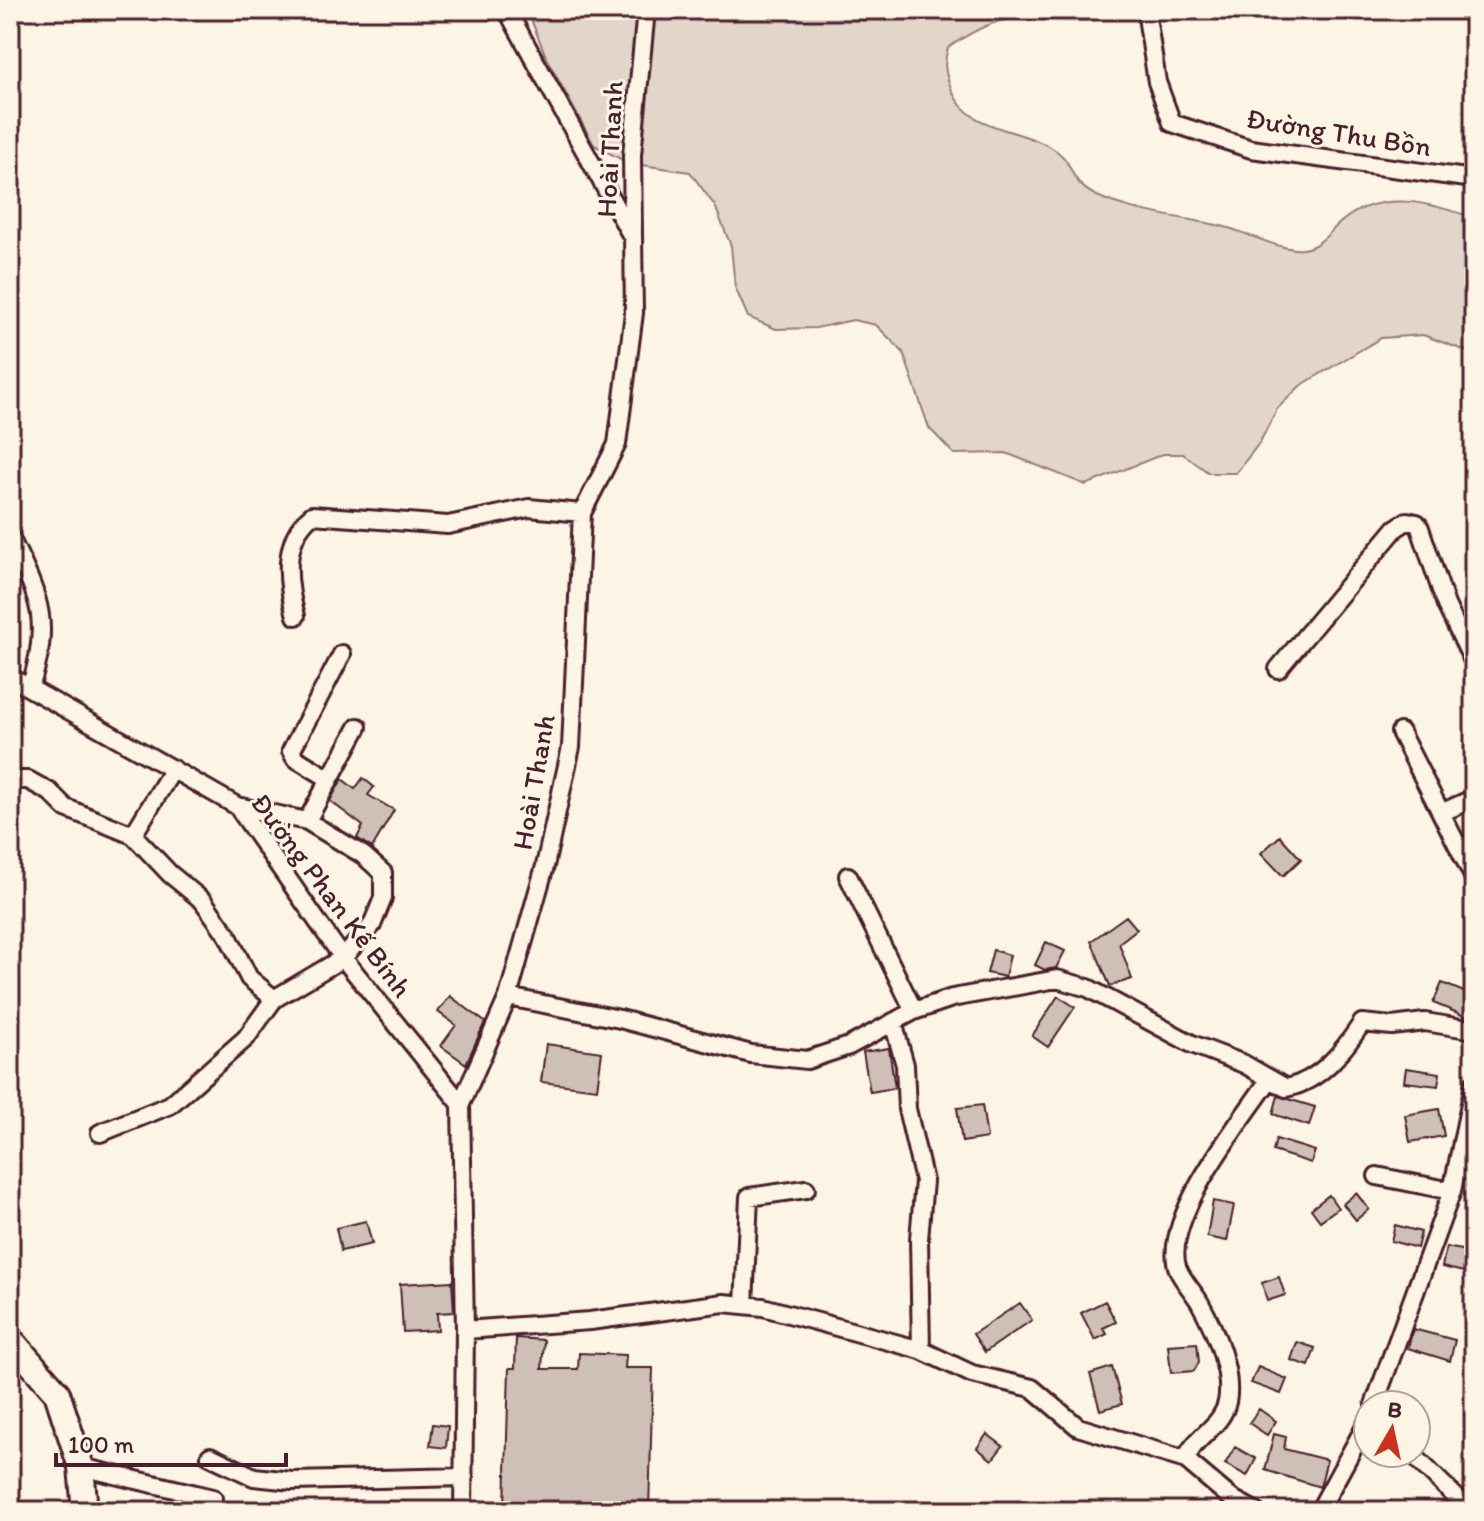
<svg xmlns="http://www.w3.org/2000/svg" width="1484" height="1521" font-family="Itim,sans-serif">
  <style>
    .green { fill: #e2d5ca; stroke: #967a7a; stroke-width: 2 }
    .building { fill: #cfc0b7; stroke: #4a1f2b; stroke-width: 2 }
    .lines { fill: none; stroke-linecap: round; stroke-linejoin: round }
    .street-casing { stroke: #4a1f2b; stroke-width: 22 }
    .secondary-casing { stroke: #4a1f2b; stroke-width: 30 }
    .street { stroke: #fcf5e5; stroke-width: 16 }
    .secondary { stroke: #fcf5e5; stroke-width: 24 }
    .labels { text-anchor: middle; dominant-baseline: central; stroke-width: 6; stroke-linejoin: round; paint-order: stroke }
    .street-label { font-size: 28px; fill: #4a1f2b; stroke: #fcf5e5 }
  </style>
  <rect width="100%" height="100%" fill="#fcf5e5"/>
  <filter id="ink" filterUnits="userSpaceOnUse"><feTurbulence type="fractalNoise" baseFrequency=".0125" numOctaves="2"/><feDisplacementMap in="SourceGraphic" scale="16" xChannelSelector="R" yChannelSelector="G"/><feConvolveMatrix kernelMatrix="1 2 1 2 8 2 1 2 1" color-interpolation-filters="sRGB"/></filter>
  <g filter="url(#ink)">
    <path class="green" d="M531,10H1100L1092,20C1063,23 1037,17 1011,19C989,21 965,36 948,48C943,64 945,72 951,88C967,132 1018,127 1052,148C1072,160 1068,172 1081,185C1103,209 1188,218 1221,226C1242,230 1282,252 1303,249C1321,246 1329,232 1341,222C1380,188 1431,203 1474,218V354L1423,335L1381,338L1300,386L1277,409L1260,442L1236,473H1209L1183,454H1163L1086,485L1006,453L954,454L929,428L903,352L876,325L853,320L816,328L776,329L748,317L735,287L731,246L715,206L690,172L628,163L594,145L547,59L530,17Z"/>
    <path class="building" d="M363,778L374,787L368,795L394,810L372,848L357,838L363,826L330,801L342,779L355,789Z
      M1280,836L1301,859L1283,876L1261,853Z
      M1126,916L1137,929L1119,943L1132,979L1110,986L1091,941Z
      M1046,942L1065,951L1056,968L1045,970L1035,965Z
      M993,950L1010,955L1005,977L987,973Z
      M1442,983L1474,996L1470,1018L1433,1003Z
      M450,996L485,1022L466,1064L441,1046L456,1025L438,1012Z
      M1058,996L1075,1007L1048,1047L1032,1036Z
      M546,1044L602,1052L597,1089L541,1082Z
      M889,1048L895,1088L870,1092L863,1052Z
      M1406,1068L1440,1073L1438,1086L1404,1082Z
      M1278,1096L1315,1107L1309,1126L1273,1114Z
      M982,1105L987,1138L962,1142L957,1108Z
      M1439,1109L1444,1136L1410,1142L1405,1115Z
      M1276,1139L1315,1151L1311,1163L1273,1151Z
      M1356,1193L1369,1209L1356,1220L1343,1204Z
      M1329,1195L1338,1208L1320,1221L1311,1209Z
      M1213,1201L1234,1205L1227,1241L1207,1237Z
      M366,1221L372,1244L341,1251L336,1228Z
      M1395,1225L1421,1232L1417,1248L1391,1241Z
      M1446,1247L1472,1252L1468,1273L1442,1267Z
      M1279,1277L1285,1295L1267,1301L1262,1283Z
      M452,1281L454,1312L437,1313L438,1330L403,1332L400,1284Z
      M1105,1301L1116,1322L1103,1328L1107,1334L1095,1340L1081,1313Z
      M1020,1303L1032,1320L985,1352L973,1334Z
      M1413,1329L1455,1340L1450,1361L1408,1348Z
      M516,1338L544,1340L542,1369H578L579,1353L626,1355L625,1368H653L649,1511H510V1507H505L509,1368H515Z
      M1297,1342L1315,1348L1309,1366L1291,1360Z
      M1197,1343L1199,1362L1194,1371L1171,1373L1168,1345Z
      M1112,1367L1122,1404L1100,1410L1090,1374Z
      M1258,1367L1287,1379L1281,1394L1251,1383Z
      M1259,1409L1276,1421L1267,1435L1249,1423Z
      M433,1424L448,1426L446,1448L430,1446Z
      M987,1434L1003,1446L992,1460L977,1448Z
      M1274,1434L1286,1437L1284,1449L1327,1460L1320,1487L1265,1470Z
      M1235,1447L1256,1459L1247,1476L1225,1464Z"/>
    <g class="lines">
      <defs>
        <path id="street" d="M507,10L630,233
          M1146,10L1157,82L1172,123L1251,149L1474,179
          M10,537C39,598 52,620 30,688
          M296,616C287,583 281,540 312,515L448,525L529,508L582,513
          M1278,669L1396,528L1407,521L1417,523L1420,528L1446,605L1474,663
          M10,677L237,806L343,958L461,1104
          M1400,732L1474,878
          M328,778L295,758L291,751L342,654
          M10,780H28L50,792L66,808L133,835L170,874L203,901L228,936L249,978L274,999
          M1441,813L1474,798
          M307,821L358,727
          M133,835L173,769
          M1459,849L1474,842
          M848,876L914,1011
          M508,997L620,1019L751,1054L807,1060L849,1046L914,1011L952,998L1057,979L1088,988L1192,1044L1244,1064L1286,1088C1321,1081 1344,1050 1362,1023L1392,1026L1425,1022L1474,1030
          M893,1022L905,1065L907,1109L924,1181L919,1239L921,1350
          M100,1133L170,1105L246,1038L274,999L343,958L372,925L383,898V873L363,855L307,821L237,806
          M1377,1176L1452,1191
          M744,1305L749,1197L806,1189
          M465,1330L590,1321L724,1303L763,1307L921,1350L972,1374L1032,1388L1078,1427L1186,1460L1231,1498L1255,1511
          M1374,1405L1452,1191L1474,1084
          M1411,1453L1470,1511
          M210,1456L254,1477L292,1481L464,1477
          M1186,1460C1192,1438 1222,1427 1227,1402C1233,1372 1215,1330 1200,1303C1193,1290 1178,1277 1176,1262C1168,1211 1241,1121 1269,1080
          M81,1467L213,1498
          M463,1511L465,1330L461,1104L508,997L545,866L571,747L582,513L617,444L634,313L632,155L646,10
          M1319,1511L1368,1421"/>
        <path id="secondary" d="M10,1339L57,1393L81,1467L85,1511"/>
      </defs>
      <use href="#street" class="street-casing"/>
      <use href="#secondary" class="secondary-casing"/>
      <use href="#street" class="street"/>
      <use href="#secondary" class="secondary"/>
    </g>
  </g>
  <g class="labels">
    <g class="street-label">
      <text transform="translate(1339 132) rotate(9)">Đường Thu Bồn</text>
      <text transform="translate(609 149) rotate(-87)">Hoài Thanh</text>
      <text transform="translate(533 782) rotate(-80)">Hoài Thanh</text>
      <text transform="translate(332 895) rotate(53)">Đường Phan Kế Bính</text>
    </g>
  </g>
  <rect width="1484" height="1521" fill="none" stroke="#fcf5e5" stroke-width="40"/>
  <rect x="20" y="20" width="1444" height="1481" fill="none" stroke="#4a1f2b" stroke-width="3" filter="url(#ink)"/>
  <g transform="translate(1392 1429) rotate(9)"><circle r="38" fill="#fcf5e5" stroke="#b59f9b" stroke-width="2"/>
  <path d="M0-6L14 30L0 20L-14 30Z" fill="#c8321e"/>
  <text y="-12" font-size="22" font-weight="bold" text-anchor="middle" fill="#4a1f2b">B</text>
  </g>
  <path d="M56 1453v12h230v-12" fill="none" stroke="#4a1f2b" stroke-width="4"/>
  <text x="68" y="1453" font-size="24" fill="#4a1f2b" stroke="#fcf5e5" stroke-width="6" paint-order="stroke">100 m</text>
</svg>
